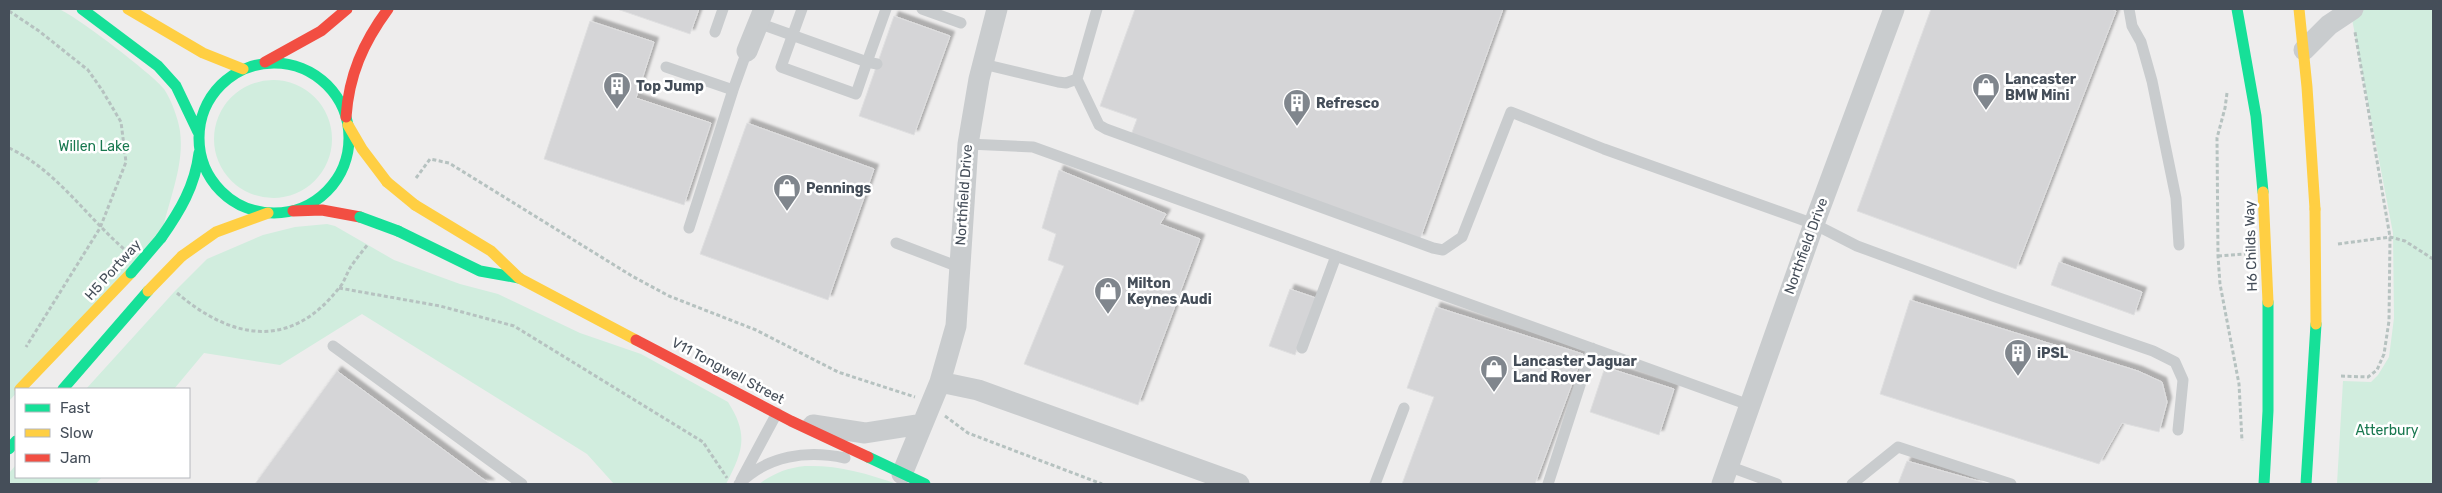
<svg xmlns="http://www.w3.org/2000/svg" width="2442" height="493" font-family="Rubik,sans-serif">
  <style>
    .green { fill: #d1edde }
    .building { fill: #d5d5d7; stroke: #dfdfe0; filter: url(#shadow) }
    .lines { fill: none; stroke-linecap: round; stroke-linejoin: round }
    .path { stroke: #b6c2c0; stroke-width: 3; stroke-dasharray: 4 2.5; stroke-linecap: butt }
    .lane { stroke: #c9ccce; stroke-width: 11 }
    .street { stroke: #c9ccce; stroke-width: 21 }
    .fast { stroke: #16e098; stroke-width: 11 }
    .slow { stroke: #ffcf43; stroke-width: 11 }
    .jam { stroke: #f24e42; stroke-width: 11 }
    .fast-bridge { stroke: #16e098; stroke-width: 11 }
    .slow-bridge { stroke: #ffcf43; stroke-width: 11 }
    .labels { text-anchor: middle; dominant-baseline: central; stroke-width: 5; stroke-linejoin: round; paint-order: stroke }
    .poi-label { font-size: 14px; font-weight: bold; fill: #454e59; stroke: #fff; text-anchor: start }
    .park-label { font-size: 14px; fill: #18784f; stroke: #fff }
    .street-label { font-size: 14px; fill: #454e59; stroke: #fff }
  </style>
  <defs>
    <filter id="shadow"><feDropShadow dx="4.5" dy="-4.5" stdDeviation="1" flood-color="#0004"/></filter>
  </defs>
  <rect width="100%" height="100%" fill="#eeeded"/>
  <path class="green" d="M9,9C24,9 43,6 58,9C70,11 156,77 164,89C171,99 178,118 180,131C185,167 167,203 161,238L9,401Z
    M2346,9H2433V484H2337L2343,381L2371,382L2378,375L2389,357L2394,318L2393,233L2352,19Z
    M214 139a59 59 0 1 1 118 0a59 59 0 1 1-118 0Z
    M327,224L335,226L394,260L460,284L498,294L580,333L641,354L728,402C749,435 743,451 726,484H614L587,454L362,314L280,365L204,353L174,389H86L175,291L207,259L263,235L295,227Z
    M16,465V477H102L96,484H9V473Z
    M805,466C838,465 866,473 897,484H759C774,473 787,468 805,466Z"/>
  <path class="building" d="M617,9H699L690,34Z
    M1135,9H1503L1420,239L1131,135L1137,119L1100,106Z
    M1931,9H2111L2116,11L2016,269L1857,211Z
    M894,16L950,36L914,135L859,116Z
    M590,21L654,42L636,98L711,123L684,205L544,159Z
    M747,123L874,169L828,300L700,254Z
    M1059,170L1166,214L1160,224L1200,239L1138,405L1024,364L1064,266L1048,260L1056,234L1042,228Z
    M2059,262L2142,292L2134,315L2051,285Z
    M1290,289L1316,298L1295,355L1269,346Z
    M1910,300L2138,371L2162,382L2167,402L2159,432L2122,423L2099,464L1880,394Z
    M1436,307L1583,354L1535,484H1402L1434,397L1407,388Z
    M1605,367L1674,389L1659,435L1590,412Z
    M337,371L490,484H255Z
    M1907,461L1989,484H1898Z"/>
  <g class="lines">
    <path class="path" d="M9,11L39,31L88,70L102,90L121,122L126,162L100,228L26,347
      M2227,93L2225,108L2217,138L2218,256L2220,284L2239,384L2242,441
      M9,148C55,169 86,216 124,249
      M416,178L430,159L449,163L632,276L669,296L756,330L838,372L915,397
      M2338,244L2390,237L2405,241L2433,259
      M2218,256L2245,254
      M339,288L440,306L514,326L703,442L727,478
      M177,293C231,339 290,351 339,288C344,283 346,275 350,268C355,260 362,252 368,244
      M2341,376L2368,377L2377,370L2384,354L2389,321L2390,237L2355,32
      M945,416L968,433L1102,484"/>
    <path class="lane" d="M802,9L781,67L856,94L867,62L877,64
      M922,9L961,23
      M1097,9L1077,79L1099,125L1106,129L1433,248L1443,250L1462,237L1511,112L1604,149L1814,224L1857,246L1993,296L2153,351L2175,362L2183,380L2178,430
      M2129,9L2132,26L2141,42L2152,81L2176,198L2179,245
      M758,23L867,62L886,9
      M715,32L723,9
      M983,64L1058,82L1066,83L1077,79
      M666,67L733,90L747,51
      M968,144L1033,147L1749,405
      M689,228L733,90
      M896,243L959,267
      M333,346L522,484
      M1302,348L1336,256
      M1728,466L1777,484
      M741,480L777,413
      M739,484C768,455 807,450 845,458
      M1375,484L1404,408
      M1548,484L1592,348
      M1852,484L1898,447L2011,484"/>
    <path class="street" d="M2304,50L2329,25L2353,9
      M747,51L764,9
      M940,382L978,390L1239,484
      M813,425L865,433L922,424
      M902,474L940,382L956,326L968,144L979,79L997,9
      M1722,484L1814,224L1894,9"/>
    <path class="fast" d="M82,9L158,66L176,86L198,132
      M2237,9L2256,116L2263,192
      M199 138a75 75 0 1 1 150 0a75 75 0 1 1-150 0Z
      M398,231L480,271L519,278
      M161,238C180,211 195,186 199,153
      M63,389L148,291
      M9,449L16,441
      M868,457L925,484
      M2264,484L2268,411V302
      M2306,484L2316,324"/>
    <path class="slow" d="M128,9L203,53L243,69
      M2299,9L2307,87L2315,209
      M348,125L362,149L387,182
      M415,205L491,251L519,278L636,340
      M182,256L216,232L268,213
      M20,389L131,273"/>
    <path class="jam" d="M265,62L321,31L347,9
      M346,117C349,75 363,43 388,9
      M293,211L322,210L360,217
      M636,340L791,421L868,457"/>
    <path class="fast-bridge" d="M360,217L398,231
      M131,273L161,238"/>
    <path class="slow-bridge" d="M387,182L415,205
      M2263,192L2268,302
      M2315,209L2316,324
      M148,291L182,256"/>
  </g>
  <defs>
    <symbol id="building-pin" viewBox="-11 -11 22 30"><path d="M0 17L-7.5 6A9.5 9.5 0 1 1 7.5 6Z" fill="#80868d" stroke="#fff"/><path d="M-4-6H4V6H1V3H-1V6H-4ZM-2.5-4.3h1.7v1.8h-1.7ZM.8-4.3h1.7v1.8H.8ZM-2.5-1h1.7V.8h-1.7ZM.8-1h1.7V.8H.8Z" fill="#fff"/></symbol>
    <symbol id="shop-pin" viewBox="-11 -11 22 30"><path d="M0 17L-7.5 6A9.5 9.5 0 1 1 7.5 6Z" fill="#80868d" stroke="#fff"/><path d="M-5-2.5h2.3a2.7 3.5 0 0 1 5.4 0H5L5.5 6h-11ZM-1.5-2.5h3a1.5 2.3 0 0 0-3 0Z" fill="#fff"/></symbol>
  </defs>
  <g fill-rule="evenodd">
    <use href="#building-pin" x="601" y="70" width="32" height="43"/>
    <use href="#shop-pin" x="1970" y="71" width="32" height="43"/>
    <use href="#building-pin" x="1281" y="87" width="32" height="43"/>
    <use href="#shop-pin" x="771" y="172" width="32" height="43"/>
    <use href="#shop-pin" x="1092" y="275" width="32" height="43"/>
    <use href="#building-pin" x="2002" y="337" width="32" height="43"/>
    <use href="#shop-pin" x="1478" y="353" width="32" height="43"/>
  </g>
  <g class="labels">
    <g class="poi-label">
      <text x="2005" y="79">Lancaster<tspan x="2005" dy="16">BMW Mini</tspan></text>
      <text x="636" y="86">Top Jump</text>
      <text x="1316" y="103">Refresco</text>
      <text x="806" y="188">Pennings</text>
      <text x="1127" y="283">Milton<tspan x="1127" dy="16">Keynes Audi</tspan></text>
      <text x="2037" y="353">iPSL</text>
      <text x="1513" y="361">Lancaster Jaguar<tspan x="1513" dy="16">Land Rover</tspan></text>
    </g>
    <g class="park-label">
      <text x="94" y="146">Willen Lake</text>
      <text x="2387" y="430">Atterbury</text>
    </g>
    <g class="street-label">
      <text transform="translate(964 195) rotate(-86)">Northfield Drive</text>
      <text transform="translate(1806 246) rotate(-70)">Northfield Drive</text>
      <text transform="translate(2251 246) rotate(-92)">H6 Childs Way</text>
      <text transform="translate(113 270) rotate(-48)">H5 Portway</text>
      <text transform="translate(728 371) rotate(28)">V11 Tongwell Street</text>
    </g>
  </g>
  <rect width="2442" height="493" fill="none" stroke="#454e59" stroke-width="20"/>
  <rect x="15" y="388" width="175" height="90" fill="#ffffff" stroke="#b5b8bd"/>
  <rect x="25" y="404" width="25" height="8" fill="#16e098" stroke="#b5b8bd"/>
  <text x="60" y="413" font-size="15" fill="#454e59">Fast</text>
  <rect x="25" y="429" width="25" height="8" fill="#ffcf43" stroke="#b5b8bd"/>
  <text x="60" y="438" font-size="15" fill="#454e59">Slow</text>
  <rect x="25" y="454" width="25" height="8" fill="#f24e42" stroke="#b5b8bd"/>
  <text x="60" y="463" font-size="15" fill="#454e59">Jam</text>
</svg>
